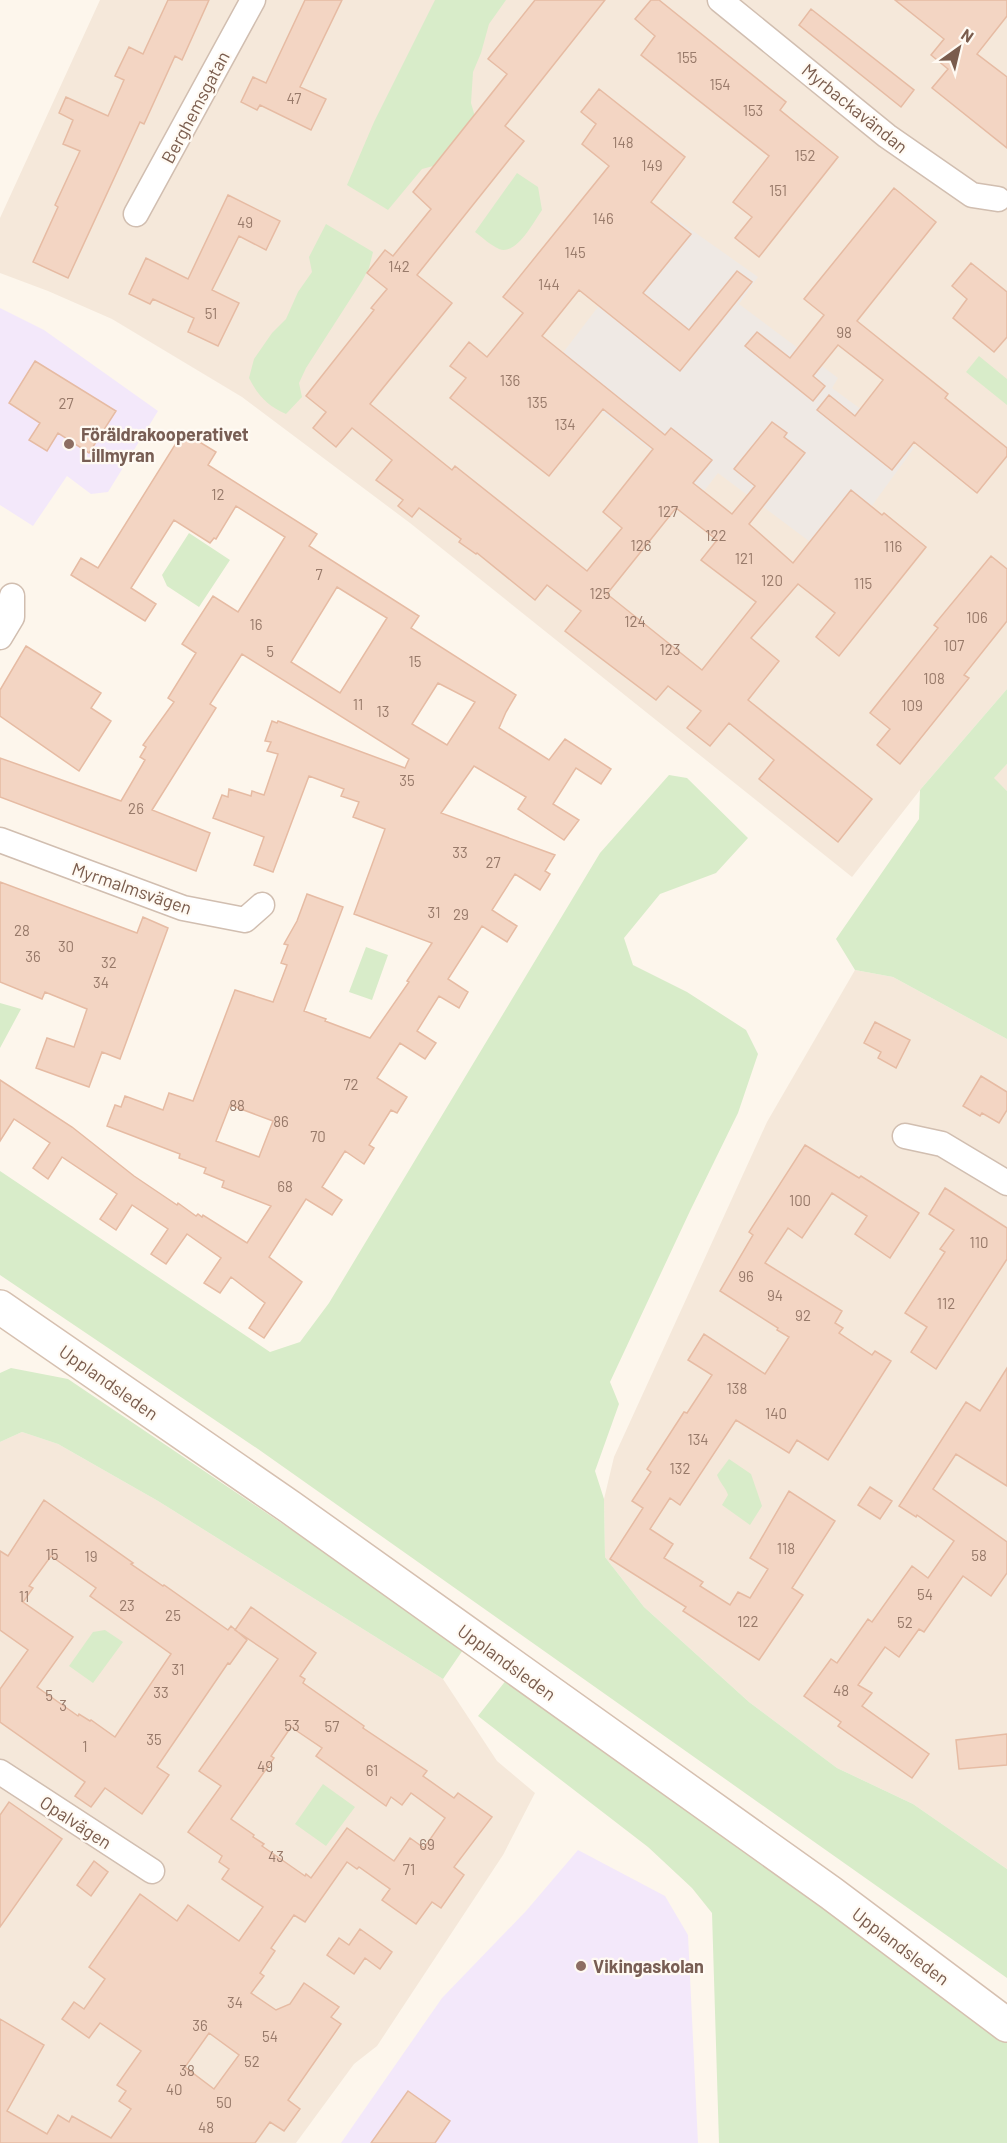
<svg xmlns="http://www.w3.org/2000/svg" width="1007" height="2143" font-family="Barlow,sans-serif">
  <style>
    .residential { fill: #f5e8da }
    .industrial { fill: #efe9e4 }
    .education { fill: #f3e8fa }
    .green { fill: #d8ecc9 }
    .building { fill: #f3d5c3; stroke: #e6bba3; stroke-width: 1.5; fill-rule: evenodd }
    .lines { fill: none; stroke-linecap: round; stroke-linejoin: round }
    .street-casing { stroke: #d1beb0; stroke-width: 27 }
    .secondary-casing { stroke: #d6c0b0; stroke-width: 36 }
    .street { stroke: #fff; stroke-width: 24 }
    .secondary { stroke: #fff; stroke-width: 33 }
    .education-dot { fill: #8d6e63; stroke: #fffaf3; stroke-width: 2 }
    .labels { text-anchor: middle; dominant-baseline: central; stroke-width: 4.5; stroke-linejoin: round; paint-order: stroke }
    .number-label { font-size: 15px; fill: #987a6a }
    .street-label { font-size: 18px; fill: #7a5c4d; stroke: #fffaf3 }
    .education-label { font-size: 18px; font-weight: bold; fill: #785e54; stroke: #fffaf3; text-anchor: start }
  </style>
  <rect width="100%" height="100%" fill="#fdf6ec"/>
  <path class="residential" d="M100,0H1007V689L920,790L852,877L410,523L242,397L112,319L48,291L0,273V218Z
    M1007,764V791L993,778Z
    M855,970L893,977L1007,1039V1869L913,1804L837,1768L749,1702L644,1607L605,1557L604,1499L614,1457L767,1122Z
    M22,1432L58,1444L158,1501L443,1679L497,1761L535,1793L503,1855L377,2046L354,2064L296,2143H0V1442Z"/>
  <path class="industrial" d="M669,214L758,277L739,304L838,378L832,388L914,448L833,559L718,473L704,491L549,371Z"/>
  <path class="education" d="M0,308L44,330L158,411L108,492L91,494L67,476L33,526L0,505Z
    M578,1850L665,1896L688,1935L698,2143H341L442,1998L526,1911Z"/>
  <path class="green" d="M435,0H506L489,24L481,53L473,72L471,103L476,120L437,165L422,169L388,210L347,185L374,122Z
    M517,173L538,187L542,210C533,223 516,256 499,249C490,245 482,237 475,232Z
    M326,224L373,252L369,268L362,281L306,368L299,383L302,397L286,414C268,406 258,396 249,378L254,359L272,333L286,319L298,292L312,272L309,257Z
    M979,356L1007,379V405L966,372Z
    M189,533L230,560L199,607L167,586L162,575Z
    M1007,689V764L994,778L1007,791V1039L893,977L855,970L836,939L919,819L920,790Z
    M669,775L687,778L748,838L716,873L660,894L624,938L633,965L687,992L746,1030L758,1054L738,1113L690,1211L610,1382L619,1404L595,1471L604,1499L605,1557L644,1607L749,1702L837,1768L913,1804L1007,1869V1978L258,1449L0,1275V1171L270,1352L300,1342L329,1303L600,853Z
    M366,947L388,955L372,1000L349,992Z
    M0,1003L21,1009L0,1048Z
    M11,1368L68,1379L465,1647L443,1679L158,1501L58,1444L22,1432L0,1442V1373Z
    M729,1459L751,1474L762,1506L750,1525L722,1505L728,1495C726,1488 720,1483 717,1475Z
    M105,1630L123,1642L93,1683L69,1666L93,1632Z
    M507,1679L975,2017L1007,2042V2143H719L712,1913L692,1888L648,1847L478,1716Z
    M323,1784L355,1807L326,1846L295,1824Z"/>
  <path class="building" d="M168,0H209L182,60L175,56L144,124L140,122L68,278L33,262L58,207L55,205L80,151L63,144L73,120L59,113L66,97L108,116L124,80L115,76L129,47L143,54Z
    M305,0H342L300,87L326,99L311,130L260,105L257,110L241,102L253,77L266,83Z
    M535,0H605L505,126L524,141L417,275L452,303L370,404L452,470L455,466L587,571L622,528L603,512L653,449L603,409L549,476L450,398L466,378L450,366L469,342L487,357L523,313L503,297L609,166L582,144L596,124L581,112L599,89L685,157L651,202L691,234L643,293L689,330L737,271L752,282L719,323L680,371L579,290L542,336L665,435L671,428L712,460L693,483L732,514L755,486L734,469L772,422L787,433L784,437L805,453L749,524L793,563L851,490L882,515L884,513L926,547L839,656L816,637L835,613L798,584L751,638L779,661L748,700L872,799L838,842L759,779L774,760L729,723L710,746L687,728L701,711L668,686L656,700L565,631L581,611L547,585L535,600L477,553L476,554L459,542L461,539L419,508L412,517L398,506L403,500L376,480L392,460L352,428L336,447L313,428L326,412L306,396L374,310L371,308L387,289L367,273L385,250L393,256L431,209L413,192L507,74L488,59ZM676,508L717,540L701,560L756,602L702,670L607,594Z
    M651,0H659L786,102L780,110L838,157L759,257L735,238L752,217L733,202L769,156L641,55L655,36L635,19Z
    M895,0H1007V16L977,54L1007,77V148L932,88L948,69L931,55L944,39Z
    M811,9L914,90L901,107L799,25Z
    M894,188L936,222L857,321L948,394L945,398L1007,448V456L977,493L914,442L892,470L817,410L829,395L855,416L883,380L838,345L813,376L825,386L813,401L745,346L757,332L790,358L824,315L804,299Z
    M228,195L280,221L266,250L239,236L212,290L239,303L218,346L188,332L194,318L153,299L150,304L129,294L146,258L188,279Z
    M971,263L1007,292V337L994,352L953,318L967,299L952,286Z
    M35,361L116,411L89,453L58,433L47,451L29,440L40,423L9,403Z
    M183,432L216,452L208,465L317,534L309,546L419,616L411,628L516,695L506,712L499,728L549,760L565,739L611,769L601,784L576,768L553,804L579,820L564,840L518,809L526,797L474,766L441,813L555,855L545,871L550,874L540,890L515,874L492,910L517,926L507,942L482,926L448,979L468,992L459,1008L439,996L417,1031L436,1043L425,1059L400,1043L377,1078L407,1097L397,1113L391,1110L369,1145L374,1148L364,1164L345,1151L322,1187L342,1200L332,1215L306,1199L269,1257L302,1282L264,1338L249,1328L265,1303L231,1277L220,1293L204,1283L221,1258L187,1234L166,1264L151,1254L168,1229L132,1205L116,1230L100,1219L117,1194L62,1157L48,1179L33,1168L50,1143L14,1119L0,1141V1080L72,1127L134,1176L177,1205L178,1203L196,1216L198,1214L202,1217L203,1215L247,1243L271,1206L222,1187L224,1181L204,1173L206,1168L179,1158L180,1154L107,1126L115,1105L121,1107L125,1096L163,1110L169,1093L193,1101L235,990L273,1002L287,965L281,963L288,945L284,944L297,921L307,894L343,907L304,1011L326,1019L325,1021L370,1038L409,982L407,981L432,943L354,914L385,829L353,817L359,802L341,796L344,789L309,776L273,872L254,865L264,837L213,818L222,795L228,797L229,789L251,796L252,791L264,795L278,754L267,751L271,742L265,741L272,721L277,723L278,721L405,768L409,759L242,654L210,704L216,708L152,810L210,833L196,871L0,797V758L121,801L145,760L140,757L146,747L143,745L174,702L168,698L196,653L182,644L213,596L238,612L285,537L236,506L216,539L214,538L210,543L174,520L131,588L156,604L145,621L71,575L81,558L98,568ZM337,587L387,618L340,693L291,662ZM438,683L475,702L447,745L412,724ZM230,1105L273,1121L259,1157L216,1141Z
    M991,556L1007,569V621L964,675L969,678L900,764L877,745L890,729L870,713L938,628L934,625Z
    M26,646L101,693L91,708L111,721L79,771L0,716V690Z
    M0,882L137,933L143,917L168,928L120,1059L102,1052L89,1087L36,1068L47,1038L74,1047L87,1009L45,992L42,999L0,982Z
    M875,1022L910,1040L896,1068L878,1058L881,1052L864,1043Z
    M981,1076L1007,1092V1110L999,1123L982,1113L980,1116L963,1106Z
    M805,1145L859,1178L861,1176L919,1213L890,1258L855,1234L867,1216L832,1193L802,1238L788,1228L765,1263L842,1311L835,1323L843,1328L839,1333L872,1355L875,1351L891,1361L828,1460L797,1440L789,1453L736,1420L680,1505L670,1498L650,1529L673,1544L664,1558L703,1582L700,1586L730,1605L738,1592L750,1598L768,1569L750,1558L789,1491L835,1521L792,1588L803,1595L759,1660L683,1611L686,1607L610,1559L643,1508L632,1501L651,1472L647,1469L684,1412L687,1413L712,1375L688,1360L704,1334L765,1374L789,1337L777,1330L778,1328L720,1291L753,1235L749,1232Z
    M945,1188L1007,1228V1259L936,1369L911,1352L927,1327L905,1313L945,1252L940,1249L954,1230L929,1214Z
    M1007,1368V1486L956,1454L933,1489L1007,1542V1573L991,1596L963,1576L924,1632L919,1629L899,1657L885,1647L858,1685L872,1693L862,1706L929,1754L912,1778L838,1726L841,1722L804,1696L831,1659L837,1663L868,1619L872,1622L912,1566L928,1578L954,1541L917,1515L916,1517L899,1506L966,1402L980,1411Z
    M870,1487L892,1501L880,1519L858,1505Z
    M44,1500L133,1563L131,1564L163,1586L164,1585L228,1630L231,1626L247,1640L230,1664L228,1663L157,1767L169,1775L142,1814L105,1788L91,1807L75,1796L85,1782L0,1722V1689L28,1650L0,1630V1551L8,1556ZM51,1556L96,1588L90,1596L171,1654L115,1737L91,1720L90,1721L79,1714L78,1716L37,1687L73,1637L23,1602L33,1588L29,1586Z
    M251,1607L316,1653L300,1676L305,1679L303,1683L364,1726L363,1728L427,1771L423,1776L454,1798L458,1793L492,1817L454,1867L464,1875L441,1908L432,1902L416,1924L382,1900L390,1889L359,1867L357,1869L347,1862L305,1922L294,1915L271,1948L275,1951L260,1973L264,1976L251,1993L276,2010L290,2004L304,1983L339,2007L331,2017L341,2024L288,2100L300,2109L284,2131L270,2122L255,2143H0V2019L44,2045L7,2111L47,2134L58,2115L69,2122L72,2116L111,2138L131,2109L119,2101L126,2091L117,2085L141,2051L100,2023L89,2038L62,2019L74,2002L84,2009L105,1979L89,1967L140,1894L177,1921L188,1905L239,1941L263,1907L222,1879L229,1869L219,1862L222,1856L188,1832L221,1786L199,1771L278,1659L235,1630ZM291,1727L322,1748L316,1756L386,1806L391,1797L402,1805L411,1793L445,1818L424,1848L410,1838L394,1861L347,1828L311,1878L306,1874L305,1876L262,1846L264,1844L253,1837L254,1835L231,1819L274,1758L271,1756ZM209,2033L239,2055L214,2089L185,2067Z
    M1007,1734V1765L959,1769L956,1740Z
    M9,1802L62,1839L0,1927V1815Z
    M94,1861L108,1872L91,1896L77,1885Z
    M360,1929L392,1952L380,1969L365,1958L354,1974L327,1955L339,1938L349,1945Z
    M408,2091L450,2121L435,2143H371Z"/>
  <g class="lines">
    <defs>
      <path id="street" d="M720,0L887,136L972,195L998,199
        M136,214L253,0
        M0,637L12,617V596
        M0,840L183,908L245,920L262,905
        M905,1136L942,1144L1007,1183
        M0,1772L152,1871"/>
      <path id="secondary" d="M0,1307L290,1507L831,1893L1007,2025"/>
    </defs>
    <use href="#street" class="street-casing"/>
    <use href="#secondary" class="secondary-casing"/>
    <use href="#street" class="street"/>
    <use href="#secondary" class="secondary"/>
  </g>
  <g class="education-dot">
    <circle cx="69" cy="444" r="6"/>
    <circle cx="581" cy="1966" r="6"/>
  </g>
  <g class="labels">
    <g class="number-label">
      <text x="687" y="57">155</text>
      <text x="720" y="84">154</text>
      <text x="294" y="98">47</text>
      <text x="753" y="110">153</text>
      <text x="623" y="142">148</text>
      <text x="805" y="155">152</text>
      <text x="652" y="165">149</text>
      <text x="778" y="190">151</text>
      <text x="603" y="218">146</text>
      <text x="245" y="222">49</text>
      <text x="575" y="252">145</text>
      <text x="399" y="266">142</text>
      <text x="549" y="284">144</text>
      <text x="211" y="313">51</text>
      <text x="844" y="332">98</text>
      <text x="510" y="380">136</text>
      <text x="537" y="402">135</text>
      <text x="66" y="403">27</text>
      <text x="565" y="424">134</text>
      <text x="218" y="494">12</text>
      <text x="668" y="511">127</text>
      <text x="716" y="535">122</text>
      <text x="641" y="545">126</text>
      <text x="893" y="546">116</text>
      <text x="744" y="558">121</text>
      <text x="319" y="574">7</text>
      <text x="772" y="580">120</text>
      <text x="863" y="583">115</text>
      <text x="600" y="593">125</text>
      <text x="977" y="617">106</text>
      <text x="635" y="621">124</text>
      <text x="256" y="624">16</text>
      <text x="954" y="645">107</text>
      <text x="670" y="649">123</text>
      <text x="270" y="651">5</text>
      <text x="415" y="661">15</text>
      <text x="934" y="678">108</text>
      <text x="358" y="704">11</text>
      <text x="912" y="705">109</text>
      <text x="383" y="711">13</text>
      <text x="407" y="780">35</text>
      <text x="136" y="808">26</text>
      <text x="460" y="852">33</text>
      <text x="493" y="862">27</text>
      <text x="434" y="912">31</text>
      <text x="461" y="914">29</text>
      <text x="22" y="930">28</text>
      <text x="66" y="946">30</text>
      <text x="33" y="956">36</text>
      <text x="109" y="962">32</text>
      <text x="101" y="982">34</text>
      <text x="351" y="1084">72</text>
      <text x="237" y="1105">88</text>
      <text x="281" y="1121">86</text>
      <text x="318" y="1136">70</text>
      <text x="285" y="1186">68</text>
      <text x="800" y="1200">100</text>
      <text x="979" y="1242">110</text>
      <text x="746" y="1276">96</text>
      <text x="775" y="1295">94</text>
      <text x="946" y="1303">112</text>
      <text x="803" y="1315">92</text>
      <text x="737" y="1388">138</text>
      <text x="776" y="1413">140</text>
      <text x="698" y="1439">134</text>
      <text x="680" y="1468">132</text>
      <text x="786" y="1548">118</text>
      <text x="52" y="1554">15</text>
      <text x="979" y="1555">58</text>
      <text x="91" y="1556">19</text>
      <text x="925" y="1594">54</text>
      <text x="24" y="1596">11</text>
      <text x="127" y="1605">23</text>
      <text x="173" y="1615">25</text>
      <text x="748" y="1621">122</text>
      <text x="905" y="1622">52</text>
      <text x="178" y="1669">31</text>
      <text x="841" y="1690">48</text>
      <text x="161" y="1692">33</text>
      <text x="49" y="1695">5</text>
      <text x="63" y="1705">3</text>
      <text x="292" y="1725">53</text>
      <text x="332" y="1726">57</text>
      <text x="154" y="1739">35</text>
      <text x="85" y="1746">1</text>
      <text x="265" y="1766">49</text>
      <text x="372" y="1770">61</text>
      <text x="427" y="1844">69</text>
      <text x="276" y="1856">43</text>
      <text x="409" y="1869">71</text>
      <text x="235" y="2002">34</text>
      <text x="200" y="2025">36</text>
      <text x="270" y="2036">54</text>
      <text x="252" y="2061">52</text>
      <text x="187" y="2070">38</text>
      <text x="174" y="2089">40</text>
      <text x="224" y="2102">50</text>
      <text x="206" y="2127">48</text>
    </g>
    <g class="street-label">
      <text transform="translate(195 107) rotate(-62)">Berghemsgatan</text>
      <text transform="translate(855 108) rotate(39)">Myrbackavändan</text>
      <text transform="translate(132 888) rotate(19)">Myrmalmsvägen</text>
      <text transform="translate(109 1382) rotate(35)">Upplandsleden</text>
      <text transform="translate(507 1662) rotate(36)">Upplandsleden</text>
      <text transform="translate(76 1822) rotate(33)">Opalvägen</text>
      <text transform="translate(901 1946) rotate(37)">Upplandsleden</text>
    </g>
    <g class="education-label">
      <text x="81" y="434">Föräldrakooperativet<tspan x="81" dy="21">Lillmyran</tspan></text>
      <text x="593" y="1966">Vikingaskolan</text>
    </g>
  </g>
  <g transform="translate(959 48) rotate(34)" stroke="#fffaf3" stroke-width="4.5" paint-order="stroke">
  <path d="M0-4.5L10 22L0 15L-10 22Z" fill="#7a5c4d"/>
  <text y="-9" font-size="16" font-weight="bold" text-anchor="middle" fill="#7a5c4d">N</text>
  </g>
</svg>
